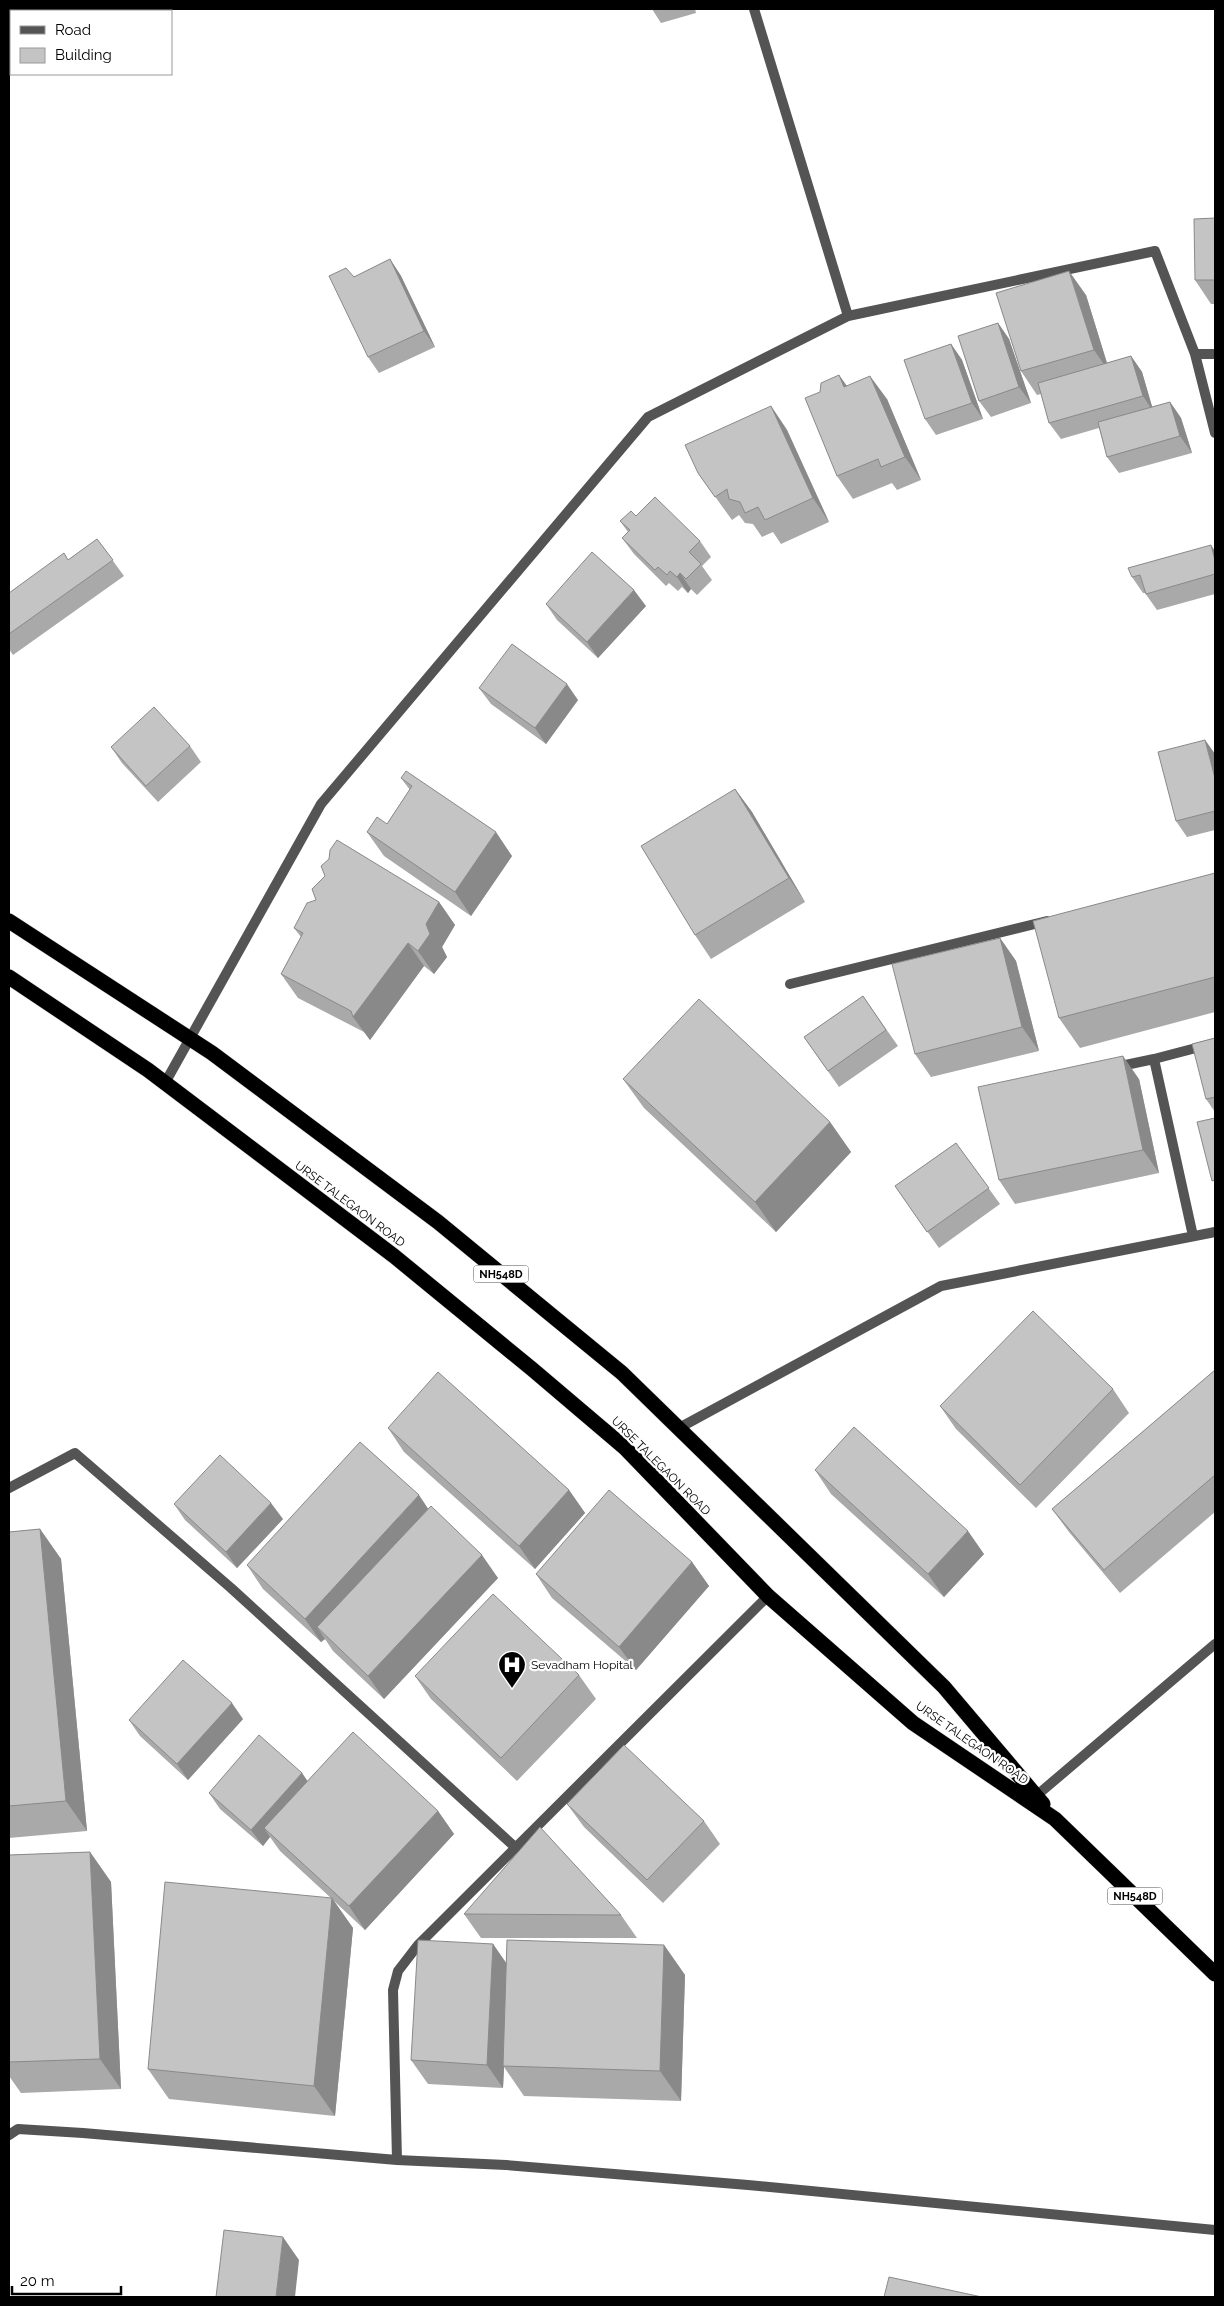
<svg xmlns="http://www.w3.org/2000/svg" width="1224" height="2306" font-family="Raleway,sans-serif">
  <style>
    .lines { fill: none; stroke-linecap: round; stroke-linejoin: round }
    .highway-casing { stroke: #dbdbdb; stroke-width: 16 }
    .street { stroke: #545454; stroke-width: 10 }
    .highway { stroke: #000; stroke-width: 15 }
    .wall { fill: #a9a9a9 }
    .shaded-wall { fill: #898989 }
    .building { fill: #c4c4c4; stroke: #898989 }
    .labels { text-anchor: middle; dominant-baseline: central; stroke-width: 4.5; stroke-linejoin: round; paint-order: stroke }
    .shield { fill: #fff; stroke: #4c4c4c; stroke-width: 1 }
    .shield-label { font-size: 11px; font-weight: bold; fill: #000 }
    .street-label { font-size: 12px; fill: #000; stroke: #fff }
    .poi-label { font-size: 12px; fill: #000; stroke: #fff; text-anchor: start }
  </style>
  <rect width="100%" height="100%" fill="#fff"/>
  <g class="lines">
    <defs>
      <path id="highway" d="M9,921L212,1053L438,1222L622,1373L944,1687L1043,1804
        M9,977L148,1070L394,1256L532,1369L625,1448L768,1596L913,1723L1055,1819L1215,1974"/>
    </defs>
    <use href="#highway" class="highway-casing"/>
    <path class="street" d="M754,9L848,316
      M1195,354H1215
      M790,984L1047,921
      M1116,1067L1154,1059
      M165,1083L321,804L648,417L848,316L1155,251L1195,354L1215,433
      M1193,1236L1154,1059L1215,1043
      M679,1428L941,1286L1215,1232
      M9,1488L75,1453L231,1588L516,1848
      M1036,1796L1215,1644
      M9,2135L18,2129L83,2133L397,2160L506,2165L748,2185L1215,2230
      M397,2160L393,1990L398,1971L418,1945L768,1596"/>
    <use href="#highway" class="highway"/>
  </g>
  <path class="wall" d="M652,9H695L696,13L661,23Z
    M1215,218V304H1211L1195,280Z
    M390,259L401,276L435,347L379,373L368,357L354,277Z
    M1086,295L1107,363L1131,356L1142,372L1152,407L1170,402L1181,418L1192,453L1119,473L1107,457L1099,428L1061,439L1049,423L1041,394L1037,395L1021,371Z
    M998,323L1009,339L1031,403L991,417L979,401Z
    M951,344L962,360L983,419L936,435L925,419Z
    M839,375L847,386L887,399L921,480L897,490L892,483L853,499L837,476L820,392Z
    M771,406L787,430L829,522L781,544L773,532L762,537L753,524L745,523L739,515L732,520L698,473Z
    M636,516L700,541L711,557L702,566L712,580L697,595L691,589L688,593L682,587L678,591L669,583L666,586L634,554L622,538L628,532L620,521Z
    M97,539L124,576L13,655L9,649V593L68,560Z
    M1215,551V594L1157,610L1145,593H1143L1132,577Z
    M546,604L646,606L598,658L557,620Z
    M479,688L578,700L546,744L491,704Z
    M1205,740L1215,754V830L1187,837L1176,821Z
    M190,746L201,762L158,802L122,763L111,747Z
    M401,778L512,856L471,916L384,856L367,832L387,824L410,790Z
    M735,789L752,812L805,902L711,959L695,935Z
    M1215,873V1012L1080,1048L1059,1018Z
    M439,902L455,925L442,947L447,957L434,974L424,966L370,1040L364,1032L298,998L281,974L301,937L294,928Z
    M1000,938L1016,961L1039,1051L931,1077L915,1054Z
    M863,996L898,1046L839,1087L804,1037Z
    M1215,1038V1112L1206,1099Z
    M623,1079L830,1122L851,1152L776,1232L644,1108Z
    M1139,1079L1159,1173L1015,1204L999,1180Z
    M956,1143L1000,1204L939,1248L895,1186Z
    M1215,1370V1512L1120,1593L1069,1532L1052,1509Z
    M1113,1389L1129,1413L1036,1508L956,1429L940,1406Z
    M388,1428L569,1490L585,1513L535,1569L404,1452Z
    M815,1470L984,1554L944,1597L831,1494Z
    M174,1504L283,1519L237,1568L185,1520Z
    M428,1509L498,1578L384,1699L333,1651L325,1639L321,1642L263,1589L247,1565Z
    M40,1529L61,1559L87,1831L9,1838V1532Z
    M692,1562L709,1586L636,1670L552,1598L536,1574Z
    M579,1675L596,1699L517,1781L431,1699L415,1676Z
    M243,1719L188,1780L140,1736L129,1720Z
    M302,1773L307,1781L438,1811L454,1834L365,1930L333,1900L353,1928L335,2116L169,2099L148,2069L331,1898L280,1851L270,1837L263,1846L220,1809L209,1793Z
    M567,1804L704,1821L720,1844L663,1903L584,1827Z
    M90,1852L111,1882L121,2089L21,2093L9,2076V1855Z
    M464,1914L621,1915L637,1938H481Z
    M493,1944L506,1963L664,1945L685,1975L681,2101L524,2096L504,2067L503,2088L428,2084L411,2060Z"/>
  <path class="shaded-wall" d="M390,259L401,276L435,347L424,331Z
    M1069,271L1086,295L1110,373L1094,350Z
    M998,323L1009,339L1031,403L1019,387Z
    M951,344L962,360L983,419L972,403Z
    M1131,356L1142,372L1154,413L1143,396Z
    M839,375L855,398L844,387Z
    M870,376L887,399L921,480L905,457Z
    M1170,402L1181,418L1192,453L1180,436Z
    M771,406L787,430L829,522L813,498Z
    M1211,545L1215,551V560Z
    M680,573L691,589L688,593L677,577Z
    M634,590L646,606L598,658L587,642Z
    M567,684L578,700L546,744L535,728Z
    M1205,740L1215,754V778Z
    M735,789L752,812L805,902L789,878Z
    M496,832L512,856L471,916L455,892Z
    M439,902L455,925L442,947L447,957L434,974L418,951L426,924Z
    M1000,938L1016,961L1039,1051L1022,1027Z
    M408,943L424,966L370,1040L353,1017Z
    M1123,1056L1139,1079L1159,1173L1143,1150Z
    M830,1122L851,1152L776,1232L755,1202Z
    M569,1490L585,1513L535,1569L519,1546Z
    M419,1495L435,1519L317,1627L325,1639L321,1642L305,1619Z
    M271,1503L283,1519L237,1568L226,1552Z
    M40,1529L61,1559L87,1831L66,1801Z
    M968,1531L984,1554L944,1597L928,1574Z
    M482,1555L498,1578L384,1699L368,1676Z
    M692,1562L709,1586L636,1670L619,1647Z
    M232,1703L243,1719L188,1780L177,1764Z
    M302,1773L313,1789L264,1828L270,1837L263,1846L251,1830Z
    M438,1811L454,1834L365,1930L349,1906Z
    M90,1852L111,1882L121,2089L100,2059Z
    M332,1898L353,1928L335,2116L314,2086Z
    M493,1944L509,1967L503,2088L487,2065Z
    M664,1945L685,1975L681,2101L660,2071Z
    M283,2237L299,2260L295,2297H276Z"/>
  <path class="building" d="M1215,218V280H1195L1194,219Z
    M390,259L424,331L368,357L329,276L346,268L354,277Z
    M1069,271L1094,350L1021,371L996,293Z
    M998,323L1019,387L979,401L958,336Z
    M951,344L972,403L925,419L904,360Z
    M1131,356L1143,396L1049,423L1038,383Z
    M839,375L844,387L870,376L905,457L881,467L878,459L837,476L805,398L820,392L821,383Z
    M1170,402L1180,436L1107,457L1098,422Z
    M771,406L813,498L765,520L758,507L745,513L740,502L729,499L727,489L715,497L698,473L685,445Z
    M655,497L700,541L689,552L701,564L686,579L680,573L677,577L670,571L667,575L658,567L655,570L622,538L630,530L620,521L631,511L636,516Z
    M97,539L113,560L9,634V593L64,553L68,560Z
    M1211,545L1215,560V574L1146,594L1140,575L1132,577L1128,568Z
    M592,552L634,590L587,642L546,604Z
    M512,644L567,684L535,728L479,688Z
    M154,707L190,746L146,786L111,747Z
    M1205,740L1215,778V811L1176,821L1158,752Z
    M406,771L496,832L455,892L367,832L377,817L387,824L412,786L401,778Z
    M735,789L789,878L695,935L641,846Z
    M337,840L439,902L426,924L430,934L418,951L408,943L353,1017L351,1011L281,974L303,933L294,928L307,903L316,900L312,889L325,876L321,866L329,859L330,850Z
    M1215,873V977L1059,1018L1033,921Z
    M1000,938L1022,1027L915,1054L892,964Z
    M863,996L886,1030L828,1071L804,1037Z
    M699,999L830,1122L755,1202L623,1079Z
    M1215,1038V1097L1206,1099L1192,1044Z
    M1123,1056L1143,1150L999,1180L978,1087Z
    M1215,1118V1180L1212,1181L1197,1122Z
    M956,1143L989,1188L927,1232L895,1186Z
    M1033,1311L1113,1389L1020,1485L940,1406Z
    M1215,1370V1475L1104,1570L1052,1509Z
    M438,1372L569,1490L519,1546L388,1428Z
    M854,1427L968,1531L928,1574L815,1470Z
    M360,1442L419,1495L305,1619L247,1565Z
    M220,1455L271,1503L226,1552L174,1504Z
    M609,1490L692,1562L619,1647L536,1574Z
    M431,1506L482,1555L368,1676L317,1627Z
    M40,1529L66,1801L9,1806V1532Z
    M493,1594L579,1675L501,1758L415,1676Z
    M183,1660L232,1703L177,1764L129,1720Z
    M353,1732L438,1811L349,1906L264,1828Z
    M259,1735L302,1773L251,1830L209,1793Z
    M624,1745L704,1821L647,1880L567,1804Z
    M540,1827L621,1915L464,1914Z
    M90,1852L100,2059L9,2062V1855Z
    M165,1882L332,1898L314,2086L148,2069Z
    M418,1940L493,1944L487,2065L411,2060Z
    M507,1940L664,1945L660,2071L503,2066Z
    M224,2230L283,2237L276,2297H216Z
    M889,2277L982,2297H884Z"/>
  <defs>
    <symbol id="hospital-pin" viewBox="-11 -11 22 30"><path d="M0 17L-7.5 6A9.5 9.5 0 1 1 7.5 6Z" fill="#000" stroke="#fff"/><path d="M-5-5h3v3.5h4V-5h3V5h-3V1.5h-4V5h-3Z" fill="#fff"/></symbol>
  </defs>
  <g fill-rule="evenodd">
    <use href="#hospital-pin" x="496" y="1649" width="32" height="43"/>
  </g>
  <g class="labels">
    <g class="shield">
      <rect x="473.5" y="1265.5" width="55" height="17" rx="4"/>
      <rect x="1107.5" y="1887.5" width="55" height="17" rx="4"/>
    </g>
    <g class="shield-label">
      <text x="501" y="1274">NH548D</text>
      <text x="1135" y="1896">NH548D</text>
    </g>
    <g class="street-label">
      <text transform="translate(350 1204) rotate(37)">URSE TALEGAON ROAD</text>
      <text transform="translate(661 1466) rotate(45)">URSE TALEGAON ROAD</text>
      <text transform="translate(972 1743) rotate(35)">URSE TALEGAON ROAD</text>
    </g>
    <g class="poi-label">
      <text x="531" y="1665">Sevadham Hopital</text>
    </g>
  </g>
  <rect width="1224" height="2306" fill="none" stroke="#000000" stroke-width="20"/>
  <rect x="10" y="10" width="162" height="65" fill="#ffffff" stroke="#999999"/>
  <rect x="20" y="26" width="25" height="8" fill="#545454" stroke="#999999"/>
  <text x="55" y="35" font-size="15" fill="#000000">Road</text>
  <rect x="20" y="48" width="25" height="15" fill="#c4c4c4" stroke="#999999"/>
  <text x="55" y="60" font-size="15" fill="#000000">Building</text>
  <path d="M12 2286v8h109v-8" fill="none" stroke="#000000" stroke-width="2.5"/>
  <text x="20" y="2286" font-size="15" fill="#000000" stroke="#ffffff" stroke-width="4" paint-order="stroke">20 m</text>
</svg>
